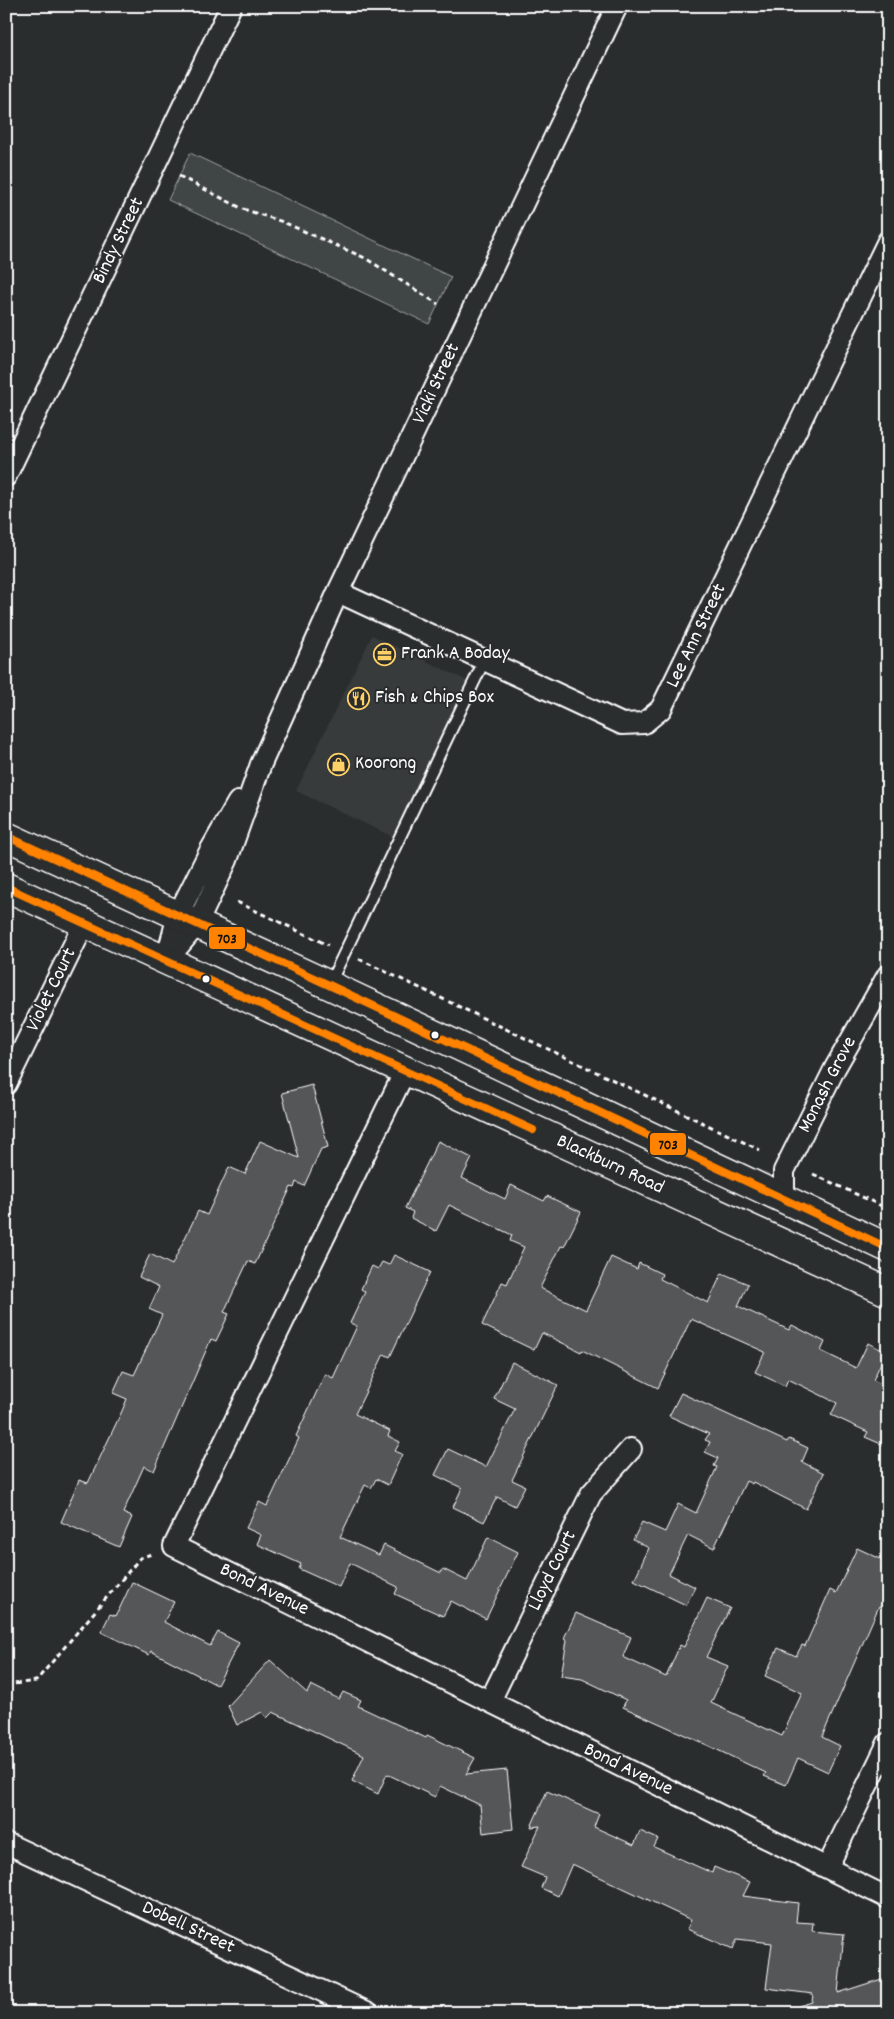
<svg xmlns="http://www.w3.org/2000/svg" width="894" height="2019" font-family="Dekko,sans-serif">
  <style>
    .built { fill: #373a3b }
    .green { fill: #414445; stroke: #a0a2a2 }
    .building { fill: #555758; stroke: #fff }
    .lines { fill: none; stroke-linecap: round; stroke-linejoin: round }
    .lane-casing { stroke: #fff; stroke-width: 14 }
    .street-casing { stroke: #fff; stroke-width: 24 }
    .primary-casing { stroke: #fff; stroke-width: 31 }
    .path { stroke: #fff; stroke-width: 3; stroke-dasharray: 5 4; stroke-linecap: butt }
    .lane { stroke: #2a2d2e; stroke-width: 10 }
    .street { stroke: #2a2d2e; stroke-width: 20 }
    .primary { stroke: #2a2d2e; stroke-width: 28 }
    .bus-1-casing { stroke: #2a2d2e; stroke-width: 11 }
    .bus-1 { stroke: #ff8200; stroke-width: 8 }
    .bus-dot { fill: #fff; stroke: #2a2d2e; stroke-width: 2 }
    .labels { text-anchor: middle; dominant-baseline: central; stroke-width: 4; stroke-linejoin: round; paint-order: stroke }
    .street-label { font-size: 20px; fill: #fff; stroke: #2a2d2e }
    .poi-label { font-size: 20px; fill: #fff; stroke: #2a2d2e; text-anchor: start }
    .line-badge { stroke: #2a2d2e; stroke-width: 2 }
    .pale-badge-label { font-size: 14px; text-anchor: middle; font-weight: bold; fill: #111 }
  </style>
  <rect width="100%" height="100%" fill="#2a2d2e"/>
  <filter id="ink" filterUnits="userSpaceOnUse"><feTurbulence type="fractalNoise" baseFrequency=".02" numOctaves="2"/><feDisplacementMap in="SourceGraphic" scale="10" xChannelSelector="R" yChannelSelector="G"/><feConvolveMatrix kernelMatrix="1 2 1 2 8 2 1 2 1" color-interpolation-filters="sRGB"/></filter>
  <g filter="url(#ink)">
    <path class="built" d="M372,635L468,681L393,837L296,791Z"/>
    <path class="green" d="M190,153L451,277L429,324L168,200Z"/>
    <path class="building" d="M312,1085L328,1147L321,1149L304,1186L296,1182L294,1188L291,1187L255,1264L248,1261L224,1312L229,1314L216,1341L211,1339L154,1471L144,1466L123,1513L132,1517L119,1547L61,1522L79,1480L88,1483L122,1411L127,1399L113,1393L123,1371L134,1375L162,1315L149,1309L159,1287L139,1277L150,1254L172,1265L198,1211L207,1215L229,1167L245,1174L260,1141L299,1158L282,1093Z
      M438,1141L472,1158L462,1178L505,1199L511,1185L544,1201L547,1196L581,1212L564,1247L561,1246L540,1288L586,1310L611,1257L637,1269L639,1263L662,1274L660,1279L708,1303L722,1273L748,1284L738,1306L789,1330L792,1325L825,1342L821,1351L856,1368L868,1343L886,1352L873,1380L888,1387V1447L865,1437L868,1432L831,1415L837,1403L788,1379L785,1386L755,1372L765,1352L691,1319L658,1388L582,1350L581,1352L542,1333L534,1350L482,1325L502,1282L507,1284L524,1247L510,1241L512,1235L449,1205L436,1231L411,1218L413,1212L405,1208Z
      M394,1255L430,1272L390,1357L384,1354L355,1414L390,1431L388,1436L400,1442L395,1451L402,1454L388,1485L376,1479L371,1488L365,1485L340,1537L379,1555L384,1545L441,1573L443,1569L467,1581L488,1537L518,1552L486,1619L451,1601L443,1616L395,1594L398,1587L350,1563L339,1587L299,1569L301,1564L257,1544L261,1535L246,1528L259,1502L267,1506L299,1438L296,1436L325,1374L333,1378L357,1326L350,1323L365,1292L361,1289L372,1266L378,1269L382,1262L389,1265Z
      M512,1362L558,1385L512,1480L525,1486L515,1506L497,1497L484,1522L453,1507L462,1488L435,1475L448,1449L486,1467L515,1409L494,1399Z
      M681,1393L787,1442L789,1439L808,1448L802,1462L824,1473L806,1509L753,1482L752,1484L746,1481L714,1548L688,1535L669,1574L695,1587L686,1605L634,1580L649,1548L633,1540L642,1522L665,1532L678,1504L696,1513L717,1467L714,1466L718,1458L705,1452L710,1442L705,1440L709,1434L669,1416Z
      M857,1548L885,1561L881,1568L888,1571V1610L879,1606L822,1737L840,1746L828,1772L798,1758L786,1785L764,1776L766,1773L707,1745L623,1707L626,1700L582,1679L561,1676L567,1640L564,1638L576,1613L631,1637L623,1657L666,1677L680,1645L684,1647L707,1598L730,1608L706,1657L728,1666L711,1703L782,1736L802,1693L765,1676L778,1648L796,1656L802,1645L805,1646L830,1590L836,1593Z
      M132,1582L174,1602L164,1622L210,1646L218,1632L239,1643L217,1685L151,1651L149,1655L101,1632L110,1614L116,1616Z
      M270,1660L307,1693L311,1685L339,1699L343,1692L361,1700L358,1706L426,1738L427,1735L475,1758L466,1774L507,1770L513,1829L483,1833L480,1805L440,1786L435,1797L387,1774L378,1794L352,1781L364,1755L273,1712L267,1718L262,1712L237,1725L228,1706Z
      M547,1791L599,1814L594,1827L634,1845L640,1831L658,1839L654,1847L712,1873L714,1867L750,1882L743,1896L798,1903L796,1922L813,1923L812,1931L844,1934L838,1993L888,1977V2013H791L790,2009L812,2002L813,1994L766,1988L772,1943L737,1939L733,1949L687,1929L691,1920L572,1864L558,1896L541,1888L545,1877L521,1867L540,1826L531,1827Z"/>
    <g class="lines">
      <defs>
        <path id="lane" d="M330,983L485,659"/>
        <path id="street" d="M6,476L231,6
          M338,592L622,724L644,723L661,709L888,241
          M167,957L178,915L210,851L238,802
          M166,961L197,924L213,890L227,860L261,764L338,592L617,6
          M405,1071L174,1546L888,1898
          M6,1084L84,924
          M784,1199V1171L835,1068L888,975
          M490,1701L591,1494L631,1449
          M6,1843L369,2013
          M827,1868L888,1743"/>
        <path id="primary" d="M6,836L329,985L888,1248
          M6,887L888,1292"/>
      </defs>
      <use href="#lane" class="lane-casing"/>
      <use href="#street" class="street-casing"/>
      <use href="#primary" class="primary-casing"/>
      <path class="path" d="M179,176L243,209L283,222L365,258L438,304
        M237,902L328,945
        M359,959L760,1150
        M813,1174L888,1209
        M6,1685L36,1681L140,1558L154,1553"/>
      <use href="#lane" class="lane"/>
      <use href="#street" class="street"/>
      <use href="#primary" class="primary"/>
      <defs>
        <path id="bus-1" d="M6,836L329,985L888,1248
          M6,887L533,1130"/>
      </defs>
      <use href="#bus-1" class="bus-1-casing"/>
      <use href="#bus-1" class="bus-1"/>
    </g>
  </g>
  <defs>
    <symbol id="office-ring" viewBox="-11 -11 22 22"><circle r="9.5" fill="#2a2d2e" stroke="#ffd166" stroke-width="1.5"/><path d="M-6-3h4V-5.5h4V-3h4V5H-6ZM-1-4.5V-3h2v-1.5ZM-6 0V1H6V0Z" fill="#ffd166"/></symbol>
    <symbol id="restaurant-ring" viewBox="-11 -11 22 22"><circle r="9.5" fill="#2a2d2e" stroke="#ffd166" stroke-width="1.5"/><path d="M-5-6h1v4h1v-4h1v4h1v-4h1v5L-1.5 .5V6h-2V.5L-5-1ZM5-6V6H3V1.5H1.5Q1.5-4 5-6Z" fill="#ffd166"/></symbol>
    <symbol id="shop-ring" viewBox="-11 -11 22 22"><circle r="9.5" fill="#2a2d2e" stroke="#ffd166" stroke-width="1.5"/><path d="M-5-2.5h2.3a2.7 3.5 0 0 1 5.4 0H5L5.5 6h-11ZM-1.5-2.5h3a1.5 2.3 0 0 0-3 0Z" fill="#ffd166"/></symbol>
  </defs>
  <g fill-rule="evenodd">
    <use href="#office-ring" x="372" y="642" width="25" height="25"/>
    <use href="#restaurant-ring" x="346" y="686" width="25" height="25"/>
    <use href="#shop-ring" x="326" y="752" width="25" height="25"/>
  </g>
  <g class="bus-dot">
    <circle cx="206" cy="979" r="4.5"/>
    <circle cx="435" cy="1035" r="4.5"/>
  </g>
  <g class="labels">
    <g class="street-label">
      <text transform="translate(119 241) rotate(-64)">Bindy Street</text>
      <text transform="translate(437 384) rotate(-65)">Vicki Street</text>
      <text transform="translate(697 636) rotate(-64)">Lee Ann Street</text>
      <text transform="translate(52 990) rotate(-64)">Violet Court</text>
      <text transform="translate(828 1085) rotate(-63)">Monash Grove</text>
      <text transform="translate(610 1165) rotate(25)">Blackburn Road</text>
      <text transform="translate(553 1571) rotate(-64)">Lloyd Court</text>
      <text transform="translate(264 1590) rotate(26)">Bond Avenue</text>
      <text transform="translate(628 1770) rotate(26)">Bond Avenue</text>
      <text transform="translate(188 1928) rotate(25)">Dobell Street</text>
    </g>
    <g class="poi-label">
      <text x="401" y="654">Frank A Boday</text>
      <text x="375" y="698">Fish &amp; Chips Box</text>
      <text x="355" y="764">Koorong</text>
    </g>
  </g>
  <g class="line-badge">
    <rect x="208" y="926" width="38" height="24" rx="5" fill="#ff8200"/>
    <rect x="649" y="1132" width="38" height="24" rx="5" fill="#ff8200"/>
  </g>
  <g class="pale-badge-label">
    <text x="227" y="943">703</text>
    <text x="668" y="1149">703</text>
  </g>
  <rect width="894" height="2019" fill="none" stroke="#2a2d2e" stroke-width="25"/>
  <rect x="12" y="12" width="869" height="1994" fill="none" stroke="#fff" stroke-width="2" filter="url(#ink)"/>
</svg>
